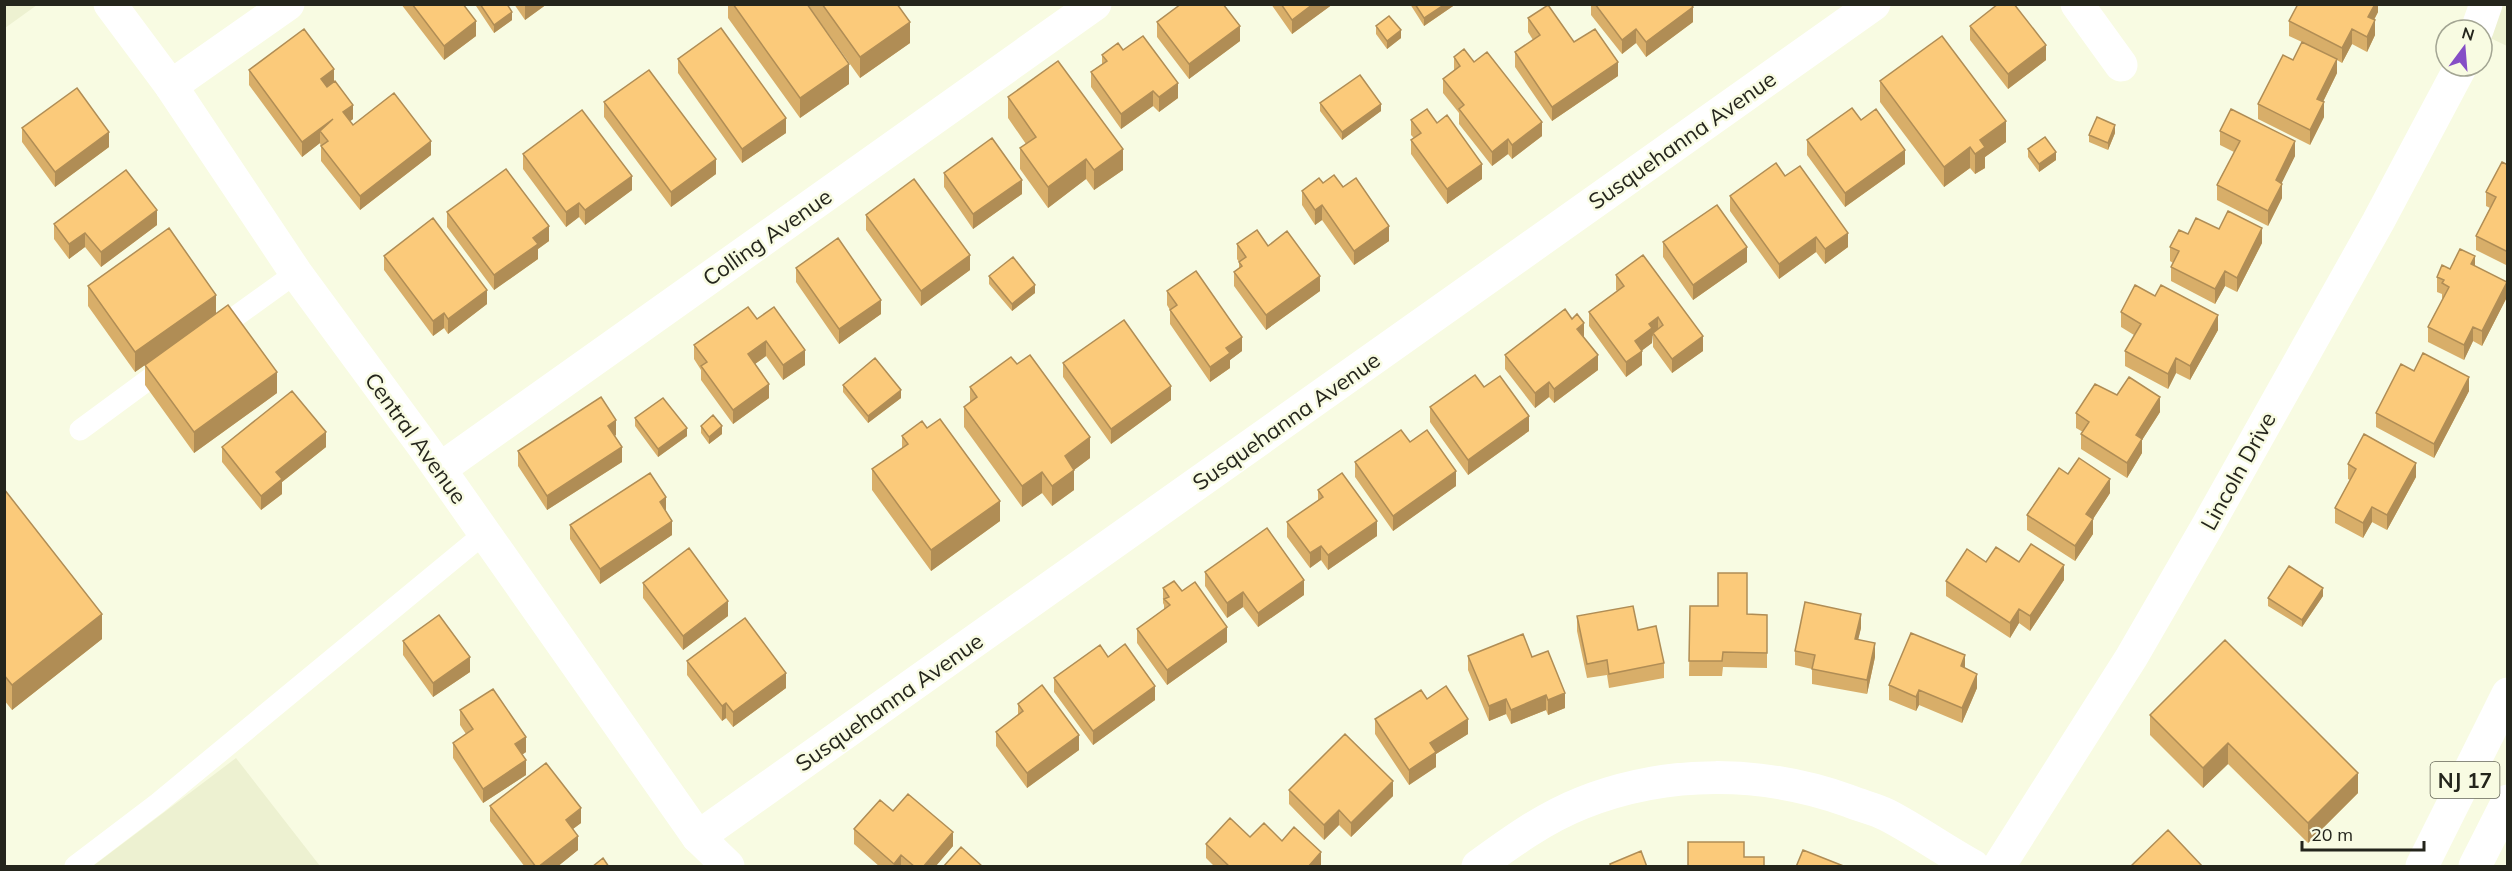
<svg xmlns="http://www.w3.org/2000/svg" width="2512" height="871" font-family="Mulish,sans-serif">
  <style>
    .built { fill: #edf1d1 }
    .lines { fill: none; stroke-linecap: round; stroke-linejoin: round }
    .service { stroke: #fff; stroke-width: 21 }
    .minor { stroke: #fff; stroke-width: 33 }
    .tertiary { stroke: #fff; stroke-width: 33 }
    .trunk { stroke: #fff; stroke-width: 33 }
    .wall { fill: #d8ae69 }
    .shaded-wall { fill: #b08d55 }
    .building { fill: #fbca7a; stroke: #b08d55; stroke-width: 1.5 }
    .labels { text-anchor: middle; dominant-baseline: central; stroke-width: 5; stroke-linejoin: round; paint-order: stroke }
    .shield { fill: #f8fbe2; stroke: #646557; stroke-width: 1.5 }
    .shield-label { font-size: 21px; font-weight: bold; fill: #24251c }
    .street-label { font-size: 22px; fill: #24251c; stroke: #f8fbe2 }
  </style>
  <rect width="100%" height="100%" fill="#f8fbe2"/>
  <path class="built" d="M5,4H37V5L5,28Z
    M2486,5H2507V46L2482,34Z
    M236,758L320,866H93Z"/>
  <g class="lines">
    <path class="service" d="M214,332L296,273
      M80,430L167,366
      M75,866L158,803L485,533"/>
    <path class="minor" d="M2077,4L2121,65
      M2477,30L2486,4
      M171,86L288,4
      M440,469L1095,4
      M698,837L1874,4
      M1478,866C1511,842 1544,818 1582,803C1668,769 1763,770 1849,801C1861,806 1875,809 1887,815C1916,830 1944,850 1973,866
      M1999,866L2131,658L2208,525L2378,222L2461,66"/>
    <path class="tertiary" d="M110,4L171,86L296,273L424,447L698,837L728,866"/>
    <path class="trunk" d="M2422,866L2508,694
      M2475,866L2508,801"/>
  </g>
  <path class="wall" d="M401,4H463L476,36L444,60Z
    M476,4H507L512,20L494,33L476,6Z
    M514,4H547L525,20Z
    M728,4H807L849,84L800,118L728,18Z
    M807,4H897L910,43L860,78Z
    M1271,4H1333L1292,34Z
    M1410,4H1456L1424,26Z
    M1591,4H1691L1693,22L1646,57L1636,43L1622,54L1591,15Z
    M2378,4V12L2374,20L2375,35L2367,52L2352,44L2342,63L2337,60V73L2323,102L2324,117L2310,145L2258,119V104L2293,60L2302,42L2289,36V21Z
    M1528,18L1574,42L1618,76L1552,121L1515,67V52L1533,40L1528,32Z
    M1157,22L1240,41L1189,79L1157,37Z
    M1376,26L1401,38L1387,49L1376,34Z
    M1970,26L2046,60L2008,89L1970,40Z
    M1123,50L1178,98L1159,112L1153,106L1121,129L1091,87V72L1102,64V55Z
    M1454,57L1474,62L1542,136L1512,159L1508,154L1492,166L1459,124V113L1443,93V79L1454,70Z
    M678,59L786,133L742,163L678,73Z
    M249,70L334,82L353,119L350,121L353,125L431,155L360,210L321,161V147L320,143L302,157L249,85Z
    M1880,81L2006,142L1985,157V168L1975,174L1970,168L1944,187L1880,102Z
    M1008,97L1123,170L1094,190L1086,179L1048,208L1020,169V148L1026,144L1008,118Z
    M604,102L716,174L671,207L604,117Z
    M1320,103L1381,111L1342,140L1320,111Z
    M1411,120L1437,123L1482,179L1447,204L1411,154V140L1414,138L1411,135Z
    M1861,120L1905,164L1845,207L1807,155V140Z
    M22,128L109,147L55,187L22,142Z
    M2220,131L2295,156L2281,183L2282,198L2268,226L2217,200V185L2234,152L2220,145Z
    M2115,133L2108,150L2089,142V135Z
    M2028,149L2056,160L2039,172L2028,157Z
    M523,154L632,190L585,225L579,217L566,227L523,169Z
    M2508,165V266L2476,250V236L2490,208L2486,206V192Z
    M944,173L1022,194L973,229L944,187Z
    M1323,183L1343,187L1389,241L1354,265L1322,220L1315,225L1302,205V191Z
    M1730,196L1848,247L1825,264L1816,252L1779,279L1730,211Z
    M447,212L549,241L538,249V259L494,290L447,227Z
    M866,215L970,270L921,306L866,230Z
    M54,224L157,225L101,267L85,247L69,259L54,239Z
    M2219,229L2262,243L2237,292L2225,286L2215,304L2171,281V267L2173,263L2170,261V247L2188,234Z
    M1663,242L1747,262L1693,300L1663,257Z
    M1237,244L1268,246L1320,291L1266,330L1234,286V272L1239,268V262L1237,259Z
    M384,256L487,304L448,334L444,328L433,336L384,270Z
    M2475,266L2507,297L2482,346L2473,341L2464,360L2428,342V327L2443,299L2442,298V294L2437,292V277L2450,269Z
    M796,268L881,314L839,344L796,282Z
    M1616,275L1703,351L1672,373L1653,347V336H1652V343L1642,350V365L1626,377L1589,326V312L1617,291L1616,290Z
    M989,276L1035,293L1012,311L989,284Z
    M88,286L216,313L277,393L194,453L145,385V365L135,372L88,306Z
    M1167,291L1242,351L1230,360V368L1210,382L1170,324V310L1167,305Z
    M2121,312L2218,330L2190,380L2176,373L2168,389L2125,366V351L2134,335L2121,327Z
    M757,319L805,365L783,380L766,356L755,364L769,398L733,424L701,380V370L694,359V345Z
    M1584,338L1598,370L1554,403L1549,397L1535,408L1505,369V355Z
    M1063,363L1171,400L1111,444L1063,377Z
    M2414,371L2469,391L2434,458L2376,427V413Z
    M843,385L901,398L868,423L843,392Z
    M970,387L1090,458L1074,470V490L1052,506L1042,493L1022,507L964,427V407L970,403Z
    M1484,387L1529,431L1468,475L1430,422V407Z
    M2117,395L2160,412L2142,440V453L2127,478L2081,449V434L2083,432L2076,428V413Z
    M635,418L687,436L658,457L635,426Z
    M701,426L722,434L709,444L701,433Z
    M927,428L1000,521L931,571L872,490V469L902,448V436Z
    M616,435L615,436L622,462L547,510L518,466V451Z
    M1410,442L1456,486L1393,531L1355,477V462Z
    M222,447H326L282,482V494L261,510L222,462Z
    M2348,464L2416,477L2387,530L2372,522L2363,538L2335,523V508L2350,480L2348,479Z
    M2068,474L2110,493L2093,519V534L2075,561L2027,530V515Z
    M4,489L102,639L12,710L4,700Z
    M1318,490L1377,536L1328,570L1321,560L1310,568L1287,537V522L1318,501Z
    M570,525L672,535L600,584L570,539Z
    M1986,562H2019L2064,580L2030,631L2019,623L2010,638L1946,596V581Z
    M1205,572L1304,595L1258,627L1243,607L1227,618L1205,586Z
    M643,583L728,616L683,650L643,598Z
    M1163,588L1182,591L1227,642L1167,685L1137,643V629L1164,609V605L1163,603Z
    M2323,596L2302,627L2268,606V598Z
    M1690,606L1747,614L1767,615V668L1723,667L1722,676H1689Z
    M1577,616L1638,630L1664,663V678L1609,688L1607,675L1587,678L1577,631Z
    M1861,628L1858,639L1875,657L1867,694L1812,684V669L1795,665V651Z
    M2225,640L2358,793L2308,843L2228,764L2203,788L2150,735V715Z
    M403,641L470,672L433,697L403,655Z
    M1468,656L1532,657L1565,708L1548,715L1546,710L1511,724L1506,714L1489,721L1468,670Z
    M687,661L786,688L733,727L726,718L722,721L687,675Z
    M1965,668L1977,688L1962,723L1919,705L1916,711L1889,700V685Z
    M1054,678L1155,700L1093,745L1054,692Z
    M1427,699L1468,734L1436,754V767L1409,785L1375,734V719Z
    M1018,704L1079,750L1027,788L996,746V732L1018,716Z
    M460,710L526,752L522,755L526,775L483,803L453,758V743L466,734L460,725Z
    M1289,790L1393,796L1351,837L1339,825L1324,840L1289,804Z
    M490,806L581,823L573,829L578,850L557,867H525L490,821Z
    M893,811L953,846L935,867H880L854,844V829Z
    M1250,837L1282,841L1321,867H1215L1206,858V844Z"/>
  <path class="shaded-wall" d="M526,4H547L525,20V5Z
    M1313,4H1333L1292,34V20Z
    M1445,4H1456L1424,26V18Z
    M2374,4H2378V12L2368,31V17Z
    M1693,7V22L1646,57V42Z
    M512,12V20L494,33V25Z
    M2375,20V35L2367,52V37Z
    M476,21V36L444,60V46Z
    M910,22V43L860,78V57Z
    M1240,26V41L1189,79V64Z
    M1636,29V43L1622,54V40Z
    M2352,29V44L2342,63V48Z
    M1401,30V38L1387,49V41Z
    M2046,45V60L2008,89V74Z
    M2337,59V73L2317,114V99Z
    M1618,62V76L1552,121V107Z
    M849,64V84L800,118V98Z
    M334,69V84L321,94V79Z
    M1178,83V98L1159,112V97Z
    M1153,91V106L1121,129V114Z
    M2324,102V117L2310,145V130Z
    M1381,104V111L1342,140V132Z
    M353,105V119L343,127V112Z
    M786,118V133L742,163V149Z
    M333,119L320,131V143L302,157V142Z
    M2006,121V142L1985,157V168L1975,174V154L1980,140Z
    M1542,122V136L1512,159V145Z
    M2115,125V133L2108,150V143Z
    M109,132V147L55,187V172Z
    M1508,139V154L1492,166V152Z
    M431,141V155L360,210V196Z
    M2295,141V156L2276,195V180Z
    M1970,147V168L1944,187V167Z
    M1123,149V170L1094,190V170Z
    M1905,150V164L1845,207V193Z
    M2056,152V160L2039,172V164Z
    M716,159V174L671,207V192Z
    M1086,159V179L1048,208V187Z
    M1482,164V179L1447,204V189Z
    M632,176V190L585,225V210Z
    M1022,180V194L973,229V214Z
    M2282,184V198L2268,226V211Z
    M579,203V217L566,227V212Z
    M1322,205V220L1315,225V210Z
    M157,210V225L101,267V252Z
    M549,226V241L538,249V259L494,290V275L533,238Z
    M1389,226V241L1354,265V251Z
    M2262,228V243L2237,292V278Z
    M85,233V247L69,259V244Z
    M1848,233V247L1825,264V249Z
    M1816,237V252L1779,279V264Z
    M1747,247V262L1693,300V285Z
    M970,255V270L921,306V291Z
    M2475,256V271L2471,264Z
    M2225,271V286L2215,304V289Z
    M1320,276V291L1266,330V315Z
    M2507,282V297L2482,346V331Z
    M1035,285V293L1012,311V304Z
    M487,290V304L448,334V319Z
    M216,295V315L135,372V352Z
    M881,300V314L839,344V329Z
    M444,313V328L433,336V321Z
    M2218,315V330L2190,380V366Z
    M1658,317V332L1653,333L1652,343L1635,356V341L1649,324Z
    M1584,323V338L1577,329Z
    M2473,327V341L2464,360V345Z
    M1703,336V351L1672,373V359Z
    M1242,337V351L1230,360V368L1210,382V367L1226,348Z
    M766,341V356L748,369V354Z
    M805,350V365L783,380V365Z
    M1642,351V365L1626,377V362Z
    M1598,355V370L1554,403V389Z
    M2176,358V373L2168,389V374Z
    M277,372V393L194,453V432Z
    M2469,377V391L2434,458V444Z
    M1549,382V397L1535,408V393Z
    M769,384V398L733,424V410Z
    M1171,386V400L1111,444V429Z
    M901,390V398L868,423V416Z
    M2160,397V412L2142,440V453L2127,478V463L2136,435Z
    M1529,416V431L1468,475V460Z
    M616,420V435L608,440V426Z
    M722,426V434L709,444V437Z
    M687,428V436L658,457V449Z
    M326,432V447L282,482V494L261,510V496L276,472Z
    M1090,437V458L1074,470V490L1052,506V486L1065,456Z
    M622,447V462L547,510V496Z
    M2416,463V477L2387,530V515Z
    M1456,471V486L1393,531V516Z
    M1042,472V493L1022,507V486Z
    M2110,479V493L2093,519V534L2075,561V546L2086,514Z
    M666,497V512L660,502Z
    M1000,501V521L931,571V550Z
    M2372,507V522L2363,538V523Z
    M672,521V535L600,584V569Z
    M1377,521V536L1328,570V555Z
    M1321,546V560L1310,568V553Z
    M2064,565V580L2030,631V616Z
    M1304,580V595L1258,627V613Z
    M2323,588V596L2302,627V620Z
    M1243,592V607L1227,618V603Z
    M728,601V616L683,650V636Z
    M2019,609V623L2010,638V623Z
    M102,614V639L12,710V685Z
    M1861,614V628L1855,653V639Z
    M1227,627V642L1167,685V670Z
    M1875,643V657L1867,694V680Z
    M1965,655V670L1961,666Z
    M470,657V672L433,697V683Z
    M786,673V688L733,727V712Z
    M1977,674V688L1962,723V708Z
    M1155,686V700L1093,745V731Z
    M1919,690V705L1916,711V697Z
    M1565,693V708L1548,715V700Z
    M1546,695V710L1511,724V710Z
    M1506,699V714L1489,721V706Z
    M726,703V718L722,721V706Z
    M1468,719V734L1436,754V767L1409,785V770L1430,743Z
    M1079,735V750L1027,788V773Z
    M526,737V752L515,759V744Z
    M2228,743V764L2203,788V768Z
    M526,760V775L483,803V789Z
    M2358,773V793L2308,843V823Z
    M1393,781V796L1351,837V823Z
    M581,808V823L566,834V820Z
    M1339,810V825L1324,840V825Z
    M953,832V846L935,867H923Z
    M578,836V850L557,867H538Z
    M1321,852V867H1308Z
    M901,855V867H894V864Z"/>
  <path class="building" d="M412,4H463L476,21L444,46Z
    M480,4H507L512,12L494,25Z
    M733,4H807L849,64L800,98Z
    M822,4H897L910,22L860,57Z
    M1181,4H1223L1240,26L1189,64L1157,22Z
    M1281,4H1313L1292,20Z
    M1415,4H1445L1424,18Z
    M1595,4H1691L1693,7L1646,42L1636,29L1622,40Z
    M1998,4H2014L2046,45L2008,74L1970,26Z
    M2298,4H2375L2368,17L2375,20L2367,37L2352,29L2342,48L2289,21Z
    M1548,5L1574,42L1595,29L1618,62L1552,107L1515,52L1540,35L1528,18Z
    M1389,16L1401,30L1387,41L1376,26Z
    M721,28L786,118L742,149L678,59Z
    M304,29L334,69L321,79L327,87L335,81L353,105L343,112L353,125L394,93L431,141L360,196L321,146L328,141L320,131L333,119L302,142L249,70Z
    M1143,36L1178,83L1159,97L1153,91L1121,114L1091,72L1107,61L1102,55L1118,43L1123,50Z
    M1942,36L2006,121L1980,140L1985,147L1975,154L1970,147L1944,167L1880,81Z
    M2302,42L2337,59L2317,99L2324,102L2310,130L2258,104L2283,55L2293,60Z
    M1464,49L1474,62L1487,52L1542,122L1512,145L1508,139L1492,152L1459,109L1464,105L1443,79L1460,66L1454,57Z
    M1058,61L1123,149L1094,170L1086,159L1048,187L1020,148L1036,137L1008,97Z
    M649,70L716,159L671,192L604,102Z
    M1360,75L1381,104L1342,132L1320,103Z
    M77,88L109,132L55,172L22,128Z
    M1852,108L1861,120L1876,109L1905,150L1845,193L1807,140Z
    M1427,109L1437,123L1447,115L1482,164L1447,189L1411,140L1421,133L1411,120Z
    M2231,109L2295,141L2276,180L2282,184L2268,211L2217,185L2240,141L2220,131Z
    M582,110L632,176L585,210L579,203L566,212L523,154Z
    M2097,117L2115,125L2108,143L2089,135Z
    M2045,137L2056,152L2039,164L2028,149Z
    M992,138L1022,180L973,214L944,173Z
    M2502,162L2508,165V252L2476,236L2496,197L2486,192Z
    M1776,163L1785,176L1800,166L1848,233L1825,249L1816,237L1779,264L1730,196Z
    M506,169L549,226L533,238L538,244L494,275L447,212Z
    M126,170L157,210L101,252L85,233L69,244L54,224Z
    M1334,175L1343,187L1356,178L1389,226L1354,251L1322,205L1315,210L1302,191L1319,178L1323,183Z
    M914,179L970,255L921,291L866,215Z
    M1717,205L1747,247L1693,285L1663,242Z
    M2228,211L2262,228L2237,278L2225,271L2215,289L2171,267L2179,251L2170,247L2179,230L2188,234L2196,218L2219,229Z
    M433,218L487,290L448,319L444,313L433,321L384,256Z
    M169,228L216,295L135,352L88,286Z
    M1257,230L1268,246L1287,231L1320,276L1266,315L1234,272L1242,266L1239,262L1246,257L1237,244Z
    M838,238L881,300L839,329L796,268Z
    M2460,249L2475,256L2471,264L2507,282L2482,331L2473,327L2464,345L2428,327L2449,287L2442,283L2444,280L2437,277L2442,265L2450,269Z
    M1643,255L1703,336L1672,359L1653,333L1663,325L1658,317L1649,324L1652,328L1635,341L1642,351L1626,362L1589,312L1624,286L1616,275Z
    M1013,257L1035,285L1012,304L989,276Z
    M1196,271L1242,337L1226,348L1230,353L1210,367L1170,310L1177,305L1167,291Z
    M2135,285L2155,296L2161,285L2218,315L2190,366L2176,358L2168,374L2125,351L2141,324L2121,312Z
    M228,305L277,372L194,432L145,365Z
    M748,307L757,319L774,307L805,350L783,365L766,341L748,354L769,384L733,410L701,366L707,362L694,345Z
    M1565,309L1572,319L1577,314L1584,323L1577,329L1598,355L1554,389L1549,382L1535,393L1505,355Z
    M1124,320L1171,386L1111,429L1063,363Z
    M2423,353L2469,377L2434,444L2376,413L2401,364L2414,371Z
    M1030,355L1090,437L1065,456L1074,470L1052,486L1042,472L1022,486L964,407L977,397L970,387L1011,357L1017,364Z
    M875,358L901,390L868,416L843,385Z
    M1475,375L1484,387L1500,376L1529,416L1468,460L1430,407Z
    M2129,377L2160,397L2136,435L2142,439L2127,463L2081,434L2089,422L2076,413L2095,384L2117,395Z
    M292,391L326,432L276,472L282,479L261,496L222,447Z
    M601,397L616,420L608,426L622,447L547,496L518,451Z
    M663,398L687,428L658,449L635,418Z
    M713,415L722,426L709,437L701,426Z
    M940,419L1000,501L931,550L872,469L908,444L902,436L922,421L927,428Z
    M1401,430L1410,442L1427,430L1456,471L1393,516L1355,462Z
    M2364,434L2416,463L2387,515L2372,507L2363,523L2335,508L2356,469L2348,464Z
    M2079,458L2110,479L2086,514L2093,519L2075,546L2027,515L2059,468L2068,474Z
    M650,473L666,497L660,502L672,521L600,569L570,525Z
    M1342,473L1377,521L1328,555L1321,546L1310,553L1287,522L1323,497L1318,490Z
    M4,489L102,614L12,685L4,675Z
    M1267,528L1304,580L1258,613L1243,592L1227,603L1205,572Z
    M2031,544L2064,565L2030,616L2019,609L2010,623L1946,581L1967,549L1986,562L1996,547L2019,562Z
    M689,548L728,601L683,636L643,583Z
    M2289,566L2323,588L2302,620L2268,598Z
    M1718,573H1747V614L1767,615V653L1723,652L1722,661H1689L1690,606H1718Z
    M1174,581L1182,591L1195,582L1227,627L1167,670L1137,629L1170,605L1164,599L1169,597L1163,588Z
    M1805,602L1861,614L1855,639L1875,643L1867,680L1812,669L1815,655L1795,651Z
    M1633,606L1638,630L1656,626L1664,663L1609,674L1607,660L1587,664L1577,616Z
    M439,615L470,657L433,683L403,641Z
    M745,618L786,673L733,712L726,703L722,706L687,661Z
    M1911,633L1965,655L1961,666L1977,674L1962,708L1919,690L1916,697L1889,685Z
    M1523,634L1532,657L1548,651L1565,693L1548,700L1546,695L1511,710L1506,699L1489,706L1468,656Z
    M2225,640L2358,773L2308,823L2228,743L2203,768L2150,715Z
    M1125,644L1155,686L1093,731L1054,678L1100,645L1108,657Z
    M1042,685L1079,735L1027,773L996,732L1023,711L1018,704Z
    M1446,686L1468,719L1430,743L1436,752L1409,770L1375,719L1421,690L1427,699Z
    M493,689L526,737L515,744L526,760L483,789L453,743L473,729L460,710Z
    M1345,734L1393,781L1351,823L1339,810L1324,825L1289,790Z
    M546,763L581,808L566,820L578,836L538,867H536L490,806Z
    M908,794L953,832L923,867H915L901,855L894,864L854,829L880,800L893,811Z
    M1230,818L1250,837L1264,823L1282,841L1294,827L1321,852L1308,867H1230L1206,844Z
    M2168,830L2203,867H2130Z
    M1688,842H1744V857H1764V867H1688Z
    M961,847L983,867H943Z
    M1803,850L1846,867H1796Z
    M1641,851L1647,867H1611L1610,864Z
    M603,858L609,867H592Z"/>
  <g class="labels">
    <rect class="shield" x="2430.5" y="762" width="69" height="36" rx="4.5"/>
    <g class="shield-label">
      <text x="2465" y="780">NJ 17</text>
    </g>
    <g class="street-label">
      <text transform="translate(1682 140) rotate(-35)">Susquehanna Avenue</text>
      <text transform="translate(767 237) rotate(-35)">Colling Avenue</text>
      <text transform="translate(1286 421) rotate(-35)">Susquehanna Avenue</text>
      <text transform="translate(416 438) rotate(54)">Central Avenue</text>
      <text transform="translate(2238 471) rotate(-61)">Lincoln Drive</text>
      <text transform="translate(889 702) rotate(-35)">Susquehanna Avenue</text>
    </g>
  </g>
  <rect width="2512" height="871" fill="none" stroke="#24251c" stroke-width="12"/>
  <g transform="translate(2464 48) rotate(16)"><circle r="28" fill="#f8fbe2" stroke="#a3a593" stroke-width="1.5"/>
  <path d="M0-4.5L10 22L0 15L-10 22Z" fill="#854ec6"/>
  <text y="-9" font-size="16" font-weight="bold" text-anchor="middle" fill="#24251c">N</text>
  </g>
  <path d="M2302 841v9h122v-9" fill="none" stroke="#24251c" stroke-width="3"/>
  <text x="2311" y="841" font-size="18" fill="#24251c" stroke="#f8fbe2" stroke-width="4.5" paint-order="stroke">20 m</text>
</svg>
